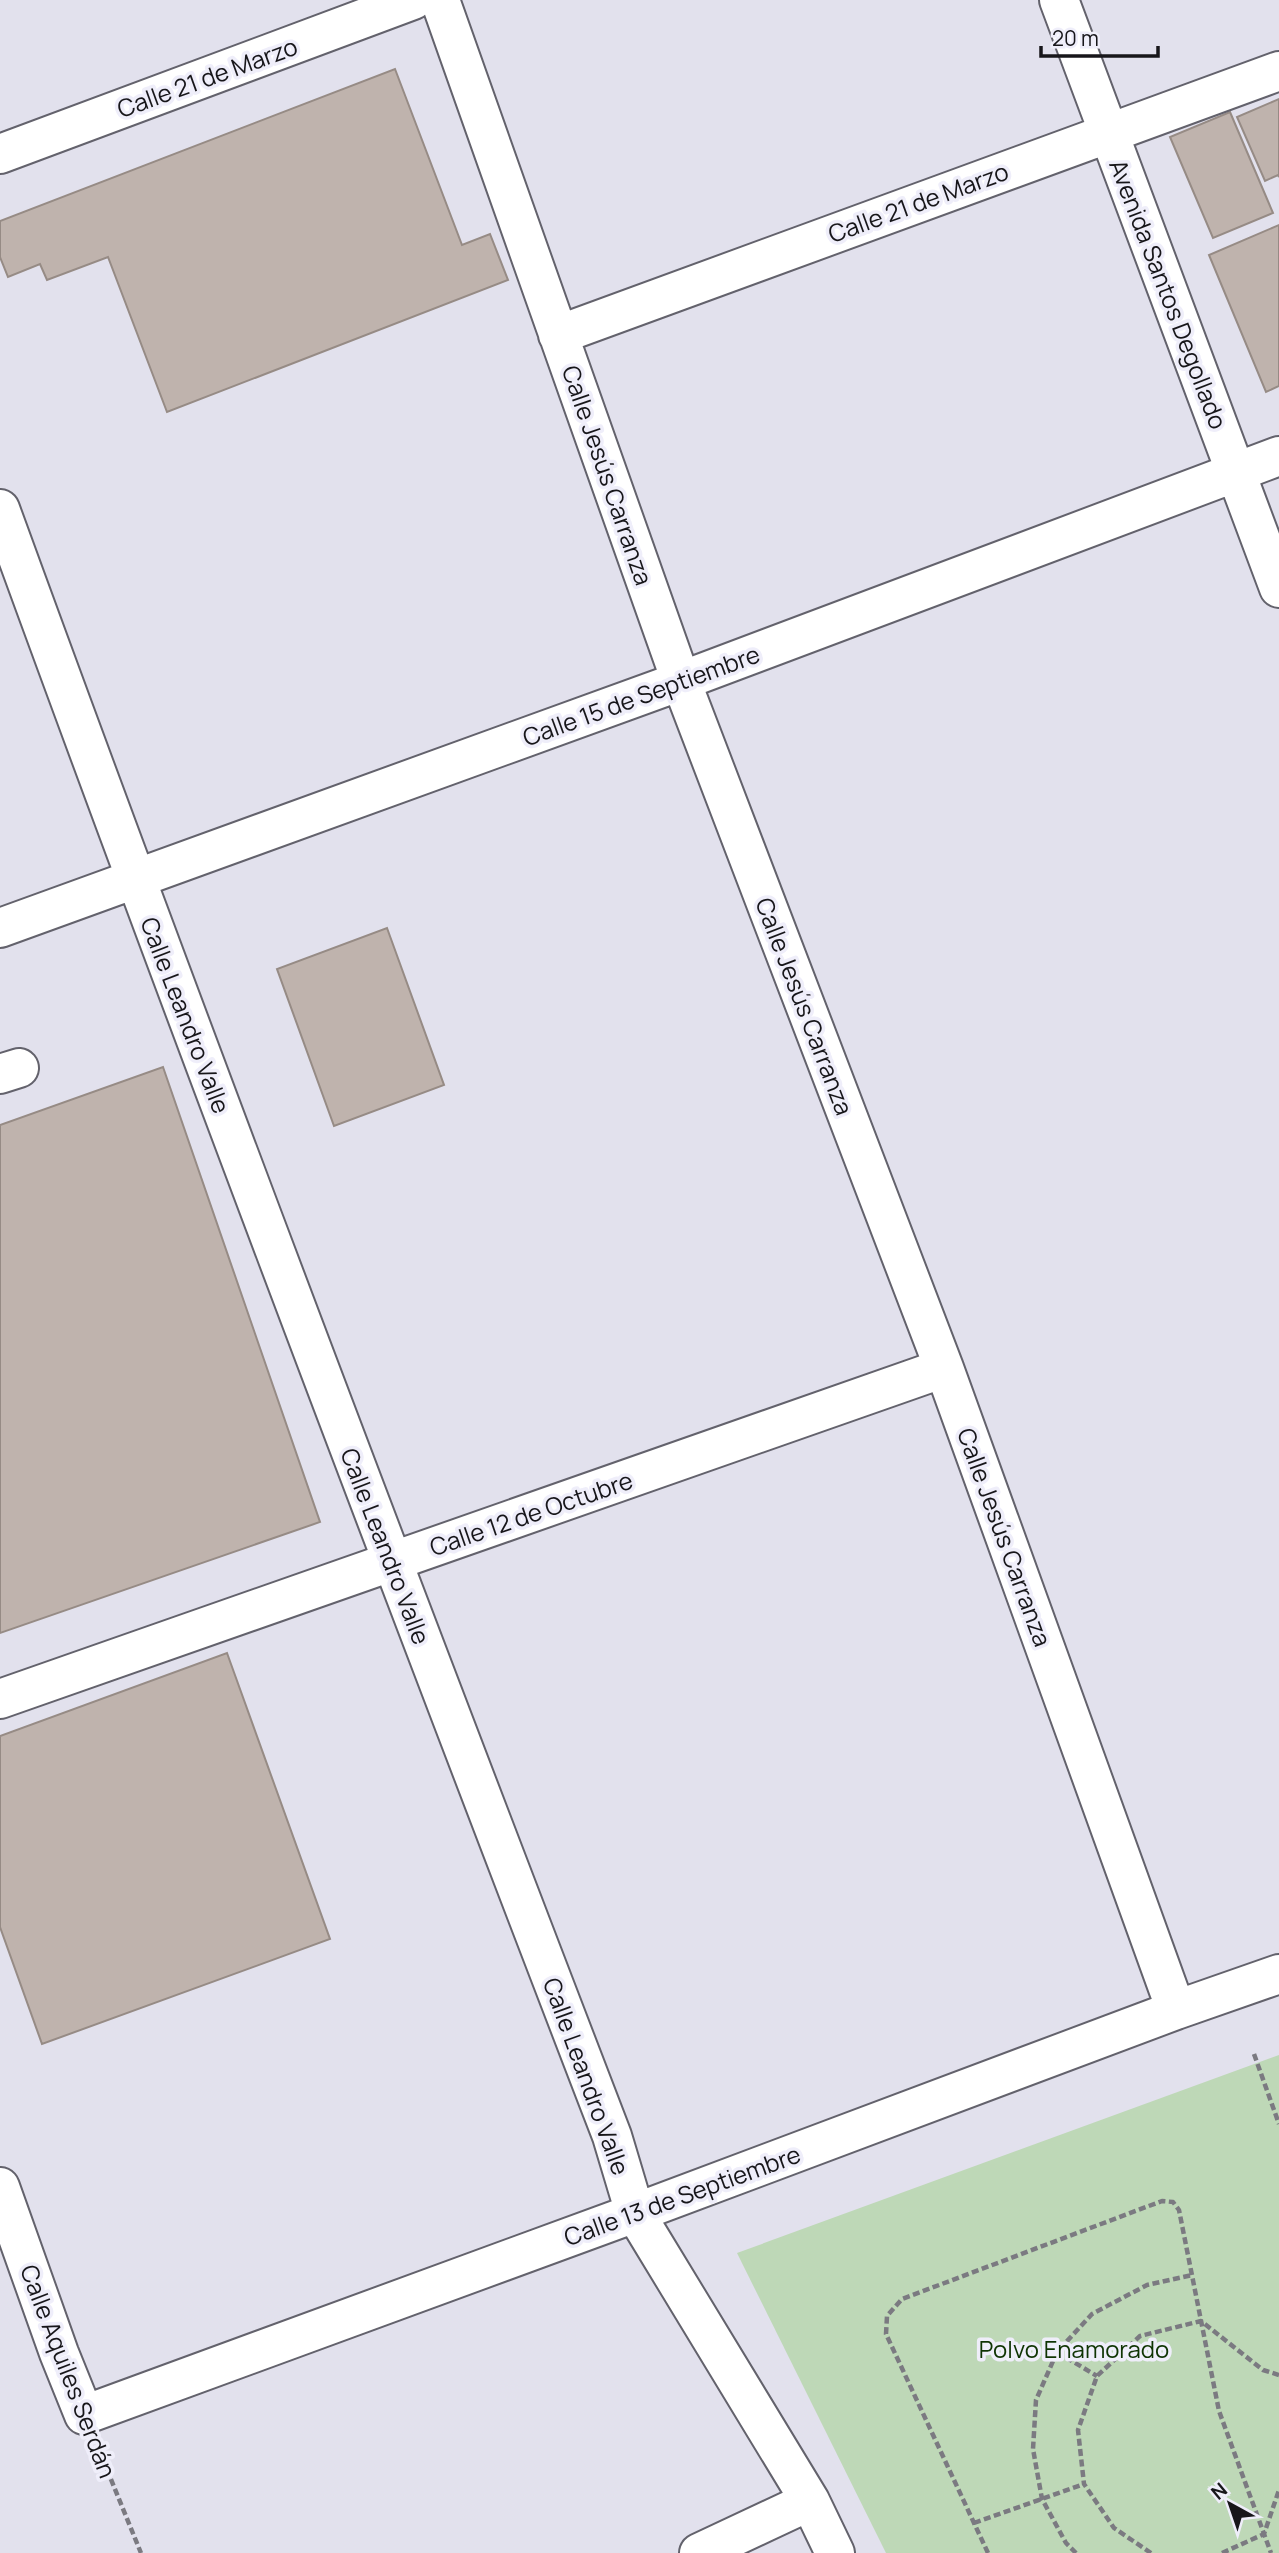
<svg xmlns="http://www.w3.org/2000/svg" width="1279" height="2553" font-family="Manrope,sans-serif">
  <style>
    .green { fill: #bed8b7 }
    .building { fill: #bfb3ad; stroke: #968b85; stroke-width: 2 }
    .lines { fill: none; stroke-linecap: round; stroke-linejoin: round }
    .minor-casing { stroke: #63626c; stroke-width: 42 }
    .path { stroke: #7b7a81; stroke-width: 4.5; stroke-dasharray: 7 3.5; stroke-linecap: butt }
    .minor { stroke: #fff; stroke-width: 38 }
    .labels { text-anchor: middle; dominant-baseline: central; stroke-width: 7; stroke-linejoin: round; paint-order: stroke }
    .street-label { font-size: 24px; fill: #17161a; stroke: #efeefa }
    .park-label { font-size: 24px; fill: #0f3403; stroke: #efeefa }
  </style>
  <rect width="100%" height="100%" fill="#e2e1ed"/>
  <path class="green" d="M1279,2055V2553H886L737,2253Z"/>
  <path class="building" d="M395,69L462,245L490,234L508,280L167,412L108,257L47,280L40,264L8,277L0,257V221Z
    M1279,99V177L1278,175L1265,181L1237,117Z
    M1230,112L1273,213L1213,238L1170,137Z
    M1279,225V386L1266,392L1209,255Z
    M387,928L444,1085L334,1126L277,969Z
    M163,1067L320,1522L0,1633V1125Z
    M227,1653L330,1939L42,2044L0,1927V1736Z"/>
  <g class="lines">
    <defs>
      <path id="minor" d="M440,0L681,681L944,1368L1176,2010
        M1059,0L1279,588
        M0,154L413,0
        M558,335L1279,71
        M0,509C198,1053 404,1595 612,2136L635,2213L810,2501L835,2553
        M0,928L681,681L1279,456
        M0,1074L19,1068
        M0,1699L944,1368
        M0,2187L59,2353L84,2415L635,2213L1176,2010L1279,1974
        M699,2553L810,2501"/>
    </defs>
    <use href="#minor" class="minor-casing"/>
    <path class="path" d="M1254,2054L1279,2124
      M1057,2352L1097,2376
      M99,2450L141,2553
      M974,2523L1084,2484
      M988,2553L886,2334L887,2316L902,2299L1162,2201L1173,2202L1179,2210L1219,2411L1271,2553
      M1076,2553L1066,2543L1042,2499L1033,2449L1036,2400L1057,2352L1092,2314L1147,2285L1192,2275
      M1151,2553L1114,2528L1084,2484L1078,2430L1097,2376L1140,2336L1201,2321L1263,2370L1279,2375
      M1222,2553L1264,2534L1279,2490"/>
    <use href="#minor" class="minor"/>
  </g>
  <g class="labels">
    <g class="street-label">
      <text transform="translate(207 77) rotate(-20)">Calle 21 de Marzo</text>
      <text transform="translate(918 202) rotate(-20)">Calle 21 de Marzo</text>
      <text transform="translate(1169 294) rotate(69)">Avenida Santos Degollado</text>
      <text transform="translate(608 475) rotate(71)">Calle Jesús Carranza</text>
      <text transform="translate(641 695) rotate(-20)">Calle 15 de Septiembre</text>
      <text transform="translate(805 1006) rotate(69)">Calle Jesús Carranza</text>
      <text transform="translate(186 1015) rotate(69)">Calle Leandro Valle</text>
      <text transform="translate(531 1513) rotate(-19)">Calle 12 de Octubre</text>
      <text transform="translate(1005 1537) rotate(70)">Calle Jesús Carranza</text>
      <text transform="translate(386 1546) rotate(69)">Calle Leandro Valle</text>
      <text transform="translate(587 2076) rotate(70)">Calle Leandro Valle</text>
      <text transform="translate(682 2195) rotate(-20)">Calle 13 de Septiembre</text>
      <text transform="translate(69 2371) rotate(69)">Calle Aquiles Serdán</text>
    </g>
    <g class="park-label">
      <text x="1074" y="2348">Polvo Enamorado</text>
    </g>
  </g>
  <g transform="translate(1230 2504) rotate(320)" stroke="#efeefa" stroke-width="5" paint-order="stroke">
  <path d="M0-5L12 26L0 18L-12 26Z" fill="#17161a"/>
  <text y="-10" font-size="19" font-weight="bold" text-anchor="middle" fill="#17161a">N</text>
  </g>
  <path d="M1041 46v10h117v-10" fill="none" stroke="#17161a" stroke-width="3.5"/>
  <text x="1052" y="46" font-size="21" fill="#17161a" stroke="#efeefa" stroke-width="5" paint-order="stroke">20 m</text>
</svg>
